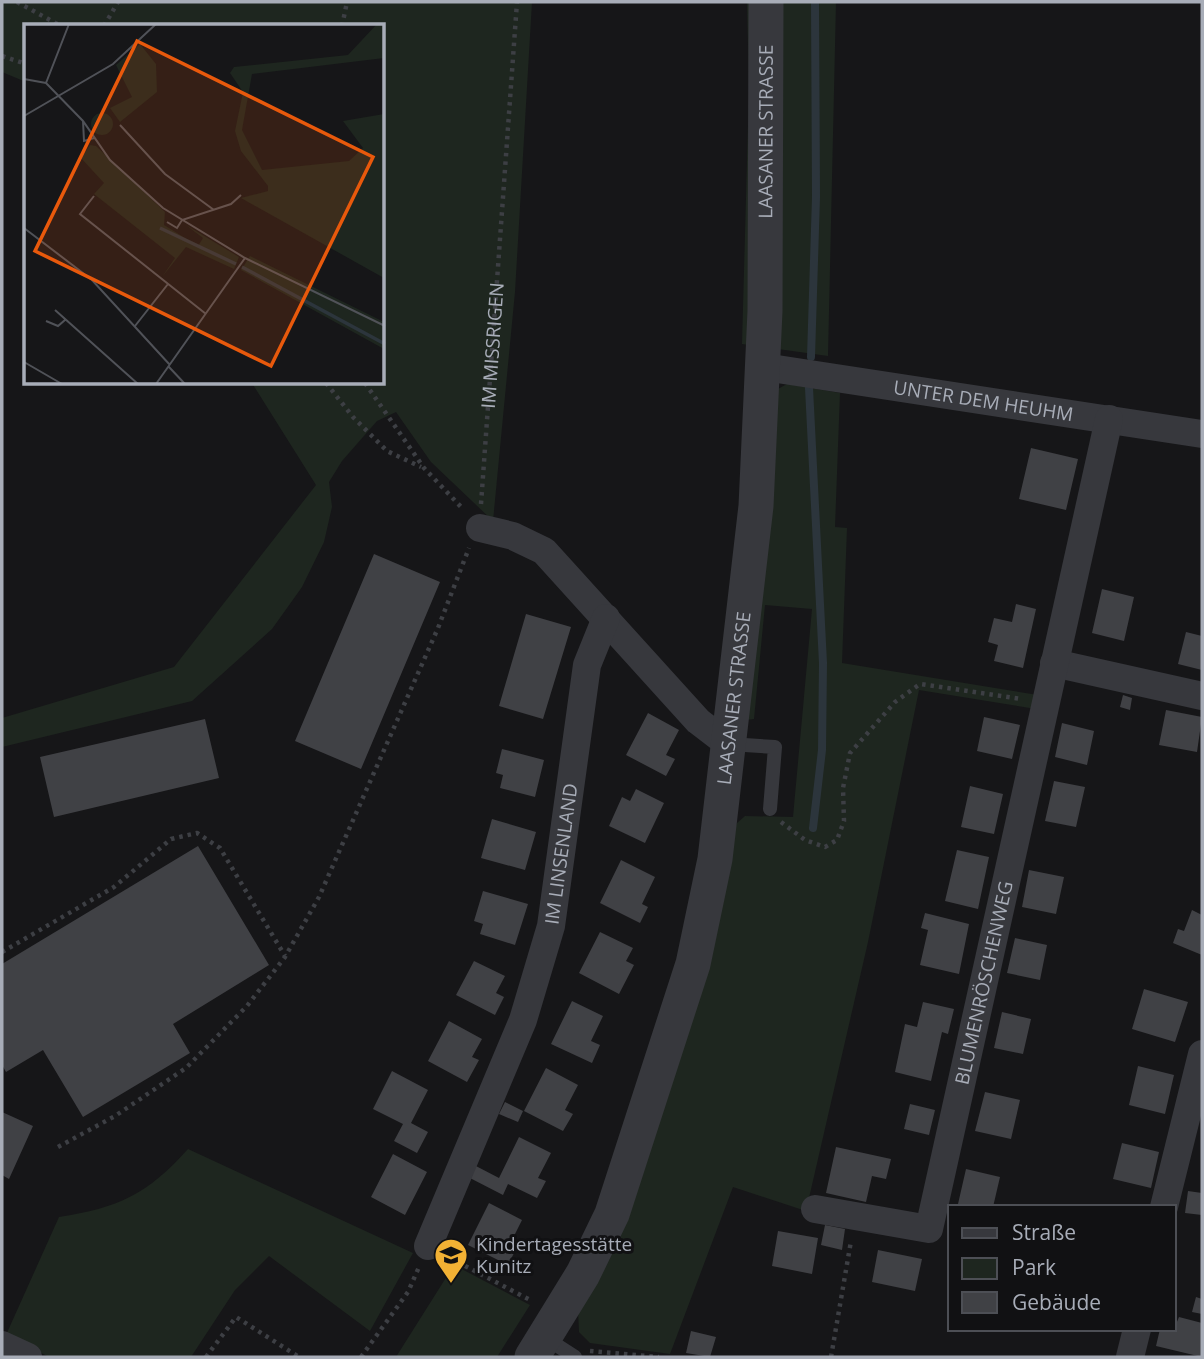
<svg xmlns="http://www.w3.org/2000/svg" width="1204" height="1359" font-family="'Open Sans',sans-serif">
  <style>
    .green { fill: #1e261f }
    .lines { fill: none; stroke-linecap: round; stroke-linejoin: round }
    .stream { stroke: #2c353c; stroke-width: 8 }
    .building { fill: #404145 }
    .path { stroke: #3d3f44; stroke-width: 4.5; stroke-dasharray: 3.5 5; stroke-linecap: butt }
    .service { stroke: #37383d; stroke-width: 14 }
    .minor { stroke: #37383d; stroke-width: 28 }
    .tertiary { stroke: #37383d; stroke-width: 35 }
    .labels { text-anchor: middle; dominant-baseline: central; stroke-width: 6; stroke-linejoin: round; paint-order: stroke }
    .street-label { font-size: 19px; fill: #a8adb8; stroke: #111113 }
    .poi-label { font-size: 19px; fill: #a8adb8; stroke: #111113; text-anchor: start }
    .inset-river { fill: none; stroke: #2c353c; stroke-width: 3.5 }
    .inset-road { fill: none; stroke: #505258; stroke-width: 2 }
    .view { fill: #e8590c; fill-opacity: 0.15; stroke: #e8590c; stroke-width: 3.5 }
    .inset-edge { fill: none; stroke: #a8adb8; stroke-width: 3.5 }
  </style>
  <rect width="100%" height="100%" fill="#161618"/>
  <path class="green" d="M2,2H532L515,292L493,521L431,462L396,412L377,421L342,461L329,482L332,507L324,542L302,587L272,629L192,701L2,747V718L174,667L316,485L252,383H383V26H26V82L2,72Z
    M747,2H836L828,356L742,344L749,88Z
    M787,384L840,393L835,527L847,528L842,663L1038,695L1036,709L919,690L868,942L806,1211L733,1187L670,1354L590,1343L579,1332L578,1310L730,839L737,823L745,816L793,817L812,609L765,605L754,719L746,720L778,389Z
    M188,1149L413,1253L370,1331L269,1256L235,1290L191,1357H49L6,1335L59,1217C118,1208 148,1194 188,1149Z
    M454,1265L530,1305L497,1357H396Z"/>
  <g class="lines">
    <path class="stream" d="M811,357L816,197L815,2
      M809,388L823,663L822,750L813,828"/>
  </g>
  <path class="building" d="M1031,448L1078,459L1066,510L1019,499Z
    M374,554L440,582L361,769L295,741Z
    M1102,589L1134,597L1124,641L1092,633Z
    M1016,604L1036,609L1023,668L994,661L998,645L988,642L994,618L1012,622Z
    M526,614L571,627L543,719L499,706Z
    M1186,632L1202,636V670L1178,664Z
    M1123,695L1132,698L1130,710L1120,707Z
    M1166,710L1202,717L1197,752L1159,745Z
    M648,713L679,730L666,755L675,759L666,776L626,755Z
    M984,717L1020,725L1012,759L977,751Z
    M205,719L219,778L54,817L40,757Z
    M1062,723L1094,731L1087,765L1055,757Z
    M502,749L544,760L535,797L500,788L503,775L496,773Z
    M1054,781L1085,787L1076,827L1045,821Z
    M970,786L1003,794L994,834L961,827Z
    M636,789L664,803L645,843L609,826L622,797L630,801Z
    M492,819L536,832L525,870L481,858Z
    M198,846L269,965L173,1024L190,1053L83,1117L43,1050L6,1072L2,1065V964Z
    M957,850L989,857L978,909L945,901Z
    M621,860L655,877L642,904L648,907L640,923L600,903Z
    M1029,870L1064,877L1056,914L1022,907Z
    M483,891L528,904L515,945L480,934L483,924L474,921Z
    M1192,910L1202,915V955L1173,943L1178,929L1184,931Z
    M925,913L969,924L959,974L920,965L928,930L921,928Z
    M600,932L633,948L626,961L634,965L619,994L579,973Z
    M1015,938L1047,945L1040,980L1007,973Z
    M474,961L505,976L496,993L504,997L495,1015L456,995Z
    M1144,989L1188,1002L1175,1042L1132,1029Z
    M572,1001L603,1016L591,1041L600,1045L592,1063L551,1044Z
    M923,1002L954,1009L948,1034L942,1032L931,1081L895,1072L905,1024L917,1027Z
    M1002,1012L1031,1019L1023,1054L994,1048Z
    M449,1021L482,1039L472,1057L479,1060L467,1082L428,1061Z
    M1138,1066L1174,1075L1165,1114L1129,1105Z
    M546,1068L578,1085L565,1110L573,1114L563,1131L524,1111Z
    M392,1071L428,1090L411,1123L428,1132L417,1153L394,1141L403,1124L373,1109Z
    M985,1092L1020,1100L1011,1139L975,1131Z
    M505,1102L523,1111L518,1122L499,1114Z
    M910,1104L935,1110L929,1135L904,1129Z
    M2,1112L33,1126L9,1179L2,1175Z
    M519,1137L551,1153L538,1178L546,1181L537,1198L508,1184L503,1195L468,1177L474,1165L499,1178Z
    M1122,1143L1159,1152L1151,1188L1113,1179Z
    M836,1147L891,1159L886,1179L872,1176L866,1202L826,1193Z
    M393,1154L427,1172L405,1215L371,1197Z
    M966,1169L1000,1177L993,1207L958,1204Z
    M1188,1191L1202,1193V1215L1185,1213Z
    M489,1203L522,1220L509,1246L516,1249L508,1265L468,1245Z
    M825,1225L845,1229L842,1250L821,1245Z
    M778,1231L818,1238L812,1274L772,1266Z
    M878,1250L922,1259L915,1291L872,1282Z
    M1196,1297L1202,1299V1314L1192,1312Z
    M1179,1317L1202,1323V1357L1156,1346L1160,1329H1174Z
    M691,1331L716,1337L710,1357L686,1353Z"/>
  <g class="lines">
    <g class="path">
      <path d="M17,2L61,26"/>
      <path d="M104,26L118,2"/>
      <path d="M342,26L347,2"/>
      <path d="M2,56L26,64"/>
      <path d="M326,383L353,417L387,451L421,467"/>
      <path d="M365,383L424,468L463,509"/>
      <path id="s1" d="M481,504L517,2"/>
      <path d="M781,822L805,840L825,847L837,840L844,821L843,788L850,753L895,702L920,684L1021,699"/>
      <path d="M2,952L114,887L171,839L197,833L220,848L285,956"/>
      <path d="M58,1147L115,1116L186,1068L247,1006L285,957L319,897L438,628L469,548"/>
      <path d="M450,1258L532,1301"/>
      <path d="M590,1351L659,1357"/>
      <path d="M206,1357L236,1317L299,1357"/>
      <path d="M361,1357L408,1292L419,1267"/>
      <path d="M831,1357L851,1241"/>
    </g>
    <path class="service" d="M729,744L775,747L770,809
      M544,1337L575,1357"/>
    <g class="minor">
      <path id="s2" d="M764,367L1202,434"/>
      <path d="M480,528L513,536L544,551L698,721L728,744"/>
      <path d="M1054,663L1202,696"/>
      <path d="M1164,1207L1202,1054"/>
      <path id="s3" d="M815,1209L929,1229L1109,419"/>
      <path id="s4" d="M428,1246L523,1020L551,926L587,665L606,618"/>
      <path d="M2,1345L28,1357"/>
      <path d="M1130,1357L1137,1329"/>
    </g>
    <path class="tertiary" id="s5" d="M532,1357L583,1274L612,1214L693,964L715,859L756,506L765,311L766,2"/>
  </g>
  <defs>
    <symbol id="school-pin" viewBox="-11 -11 22 30"><path d="M0 17L-7.5 6A9.5 9.5 0 1 1 7.5 6Z" fill="#f2b134" stroke="#111113"/><path d="M0-5L7-2L0 1L-7-2ZM-4 1L0 2.5L4 1V4Q0 6-4 4Z" fill="#111"/></symbol>
  </defs>
  <g fill-rule="evenodd">
    <use href="#school-pin" x="432" y="1236" width="38" height="52"/>
  </g>
  <g class="labels">
    <g class="street-label">
      <text stroke="none"><textPath href="#s5" startOffset="1264">LAASANER STRASSE</textPath></text>
      <text stroke="none"><textPath href="#s1" startOffset="159">IM MISSRIGEN</textPath></text>
      <text stroke="none"><textPath href="#s2" startOffset="222">UNTER DEM HEUHM</textPath></text>
      <text stroke="none"><textPath href="#s5" startOffset="696">LAASANER STRASSE</textPath></text>
      <text stroke="none"><textPath href="#s4" startOffset="416">IM LINSENLAND</textPath></text>
      <text stroke="none"><textPath href="#s3" startOffset="368">BLUMENRÖSCHENWEG</textPath></text>
    </g>
    <g class="poi-label">
      <text x="476" y="1244">Kindertagesstätte<tspan x="476" dy="22">Kunitz</tspan></text>
    </g>
  </g>
  <g transform="translate(24 24)">
    <rect width="360" height="360" fill="#161618"/>
    <path d="M353,0H360V34L228,50L218,106L238,146L325,137L339,124L319,97L360,90V254L217,174L244,167V162L217,127L211,107L219,68L206,49L210,43L324,31ZM116,20L132,40L133,68L96,98L86,84L108,73L92,41ZM67 100a11 11 0 1 1 22 0a11 11 0 1 1-22 0ZM66,121L72,122L141,188L140,201L174,222L179,214L162,201L215,233L210,245L162,223L138,253L151,234L70,170L80,159L57,134ZM226,232L360,298V325L217,246Z" fill="#1e261f"/>
    <path class="inset-river" d="M136,204L212,240M218,243L361,320"/>
    <path class="inset-road" d="M0,55L22,59M22,59L59,97L86,136L139,184L221,234L361,302M22,59L45,0M0,92L89,40L132,0M59,97L60,117L70,114M96,101L141,150L190,186M70,172L56,190L182,290M143,198L153,204L158,196L207,180L217,171M0,204L68,256L146,341M31,286L114,360M22,297L34,302L41,296M111,302L144,260M0,338L38,360M145,343L161,360M132,360L221,234"/>
    <path class="view" d="M113,17L349,133L247,342L11,227Z"/>
    <rect width="360" height="360" class="inset-edge"/>
  </g>
  <rect width="1204" height="1359" fill="none" stroke="#a8adb8" stroke-width="7"/>
  <rect x="948" y="1205" width="228" height="126" fill="#111113" stroke="#4d4f55" stroke-width="2"/>
  <rect x="962" y="1228" width="35" height="10" fill="#37383d" stroke="#4d4f55" stroke-width="2"/>
  <text x="1012" y="1240" font-size="21" fill="#a8adb8">Straße</text>
  <rect x="962" y="1258" width="35" height="21" fill="#1e261f" stroke="#4d4f55" stroke-width="2"/>
  <text x="1012" y="1275" font-size="21" fill="#a8adb8">Park</text>
  <rect x="962" y="1292" width="35" height="21" fill="#404145" stroke="#4d4f55" stroke-width="2"/>
  <text x="1012" y="1310" font-size="21" fill="#a8adb8">Gebäude</text>
</svg>
